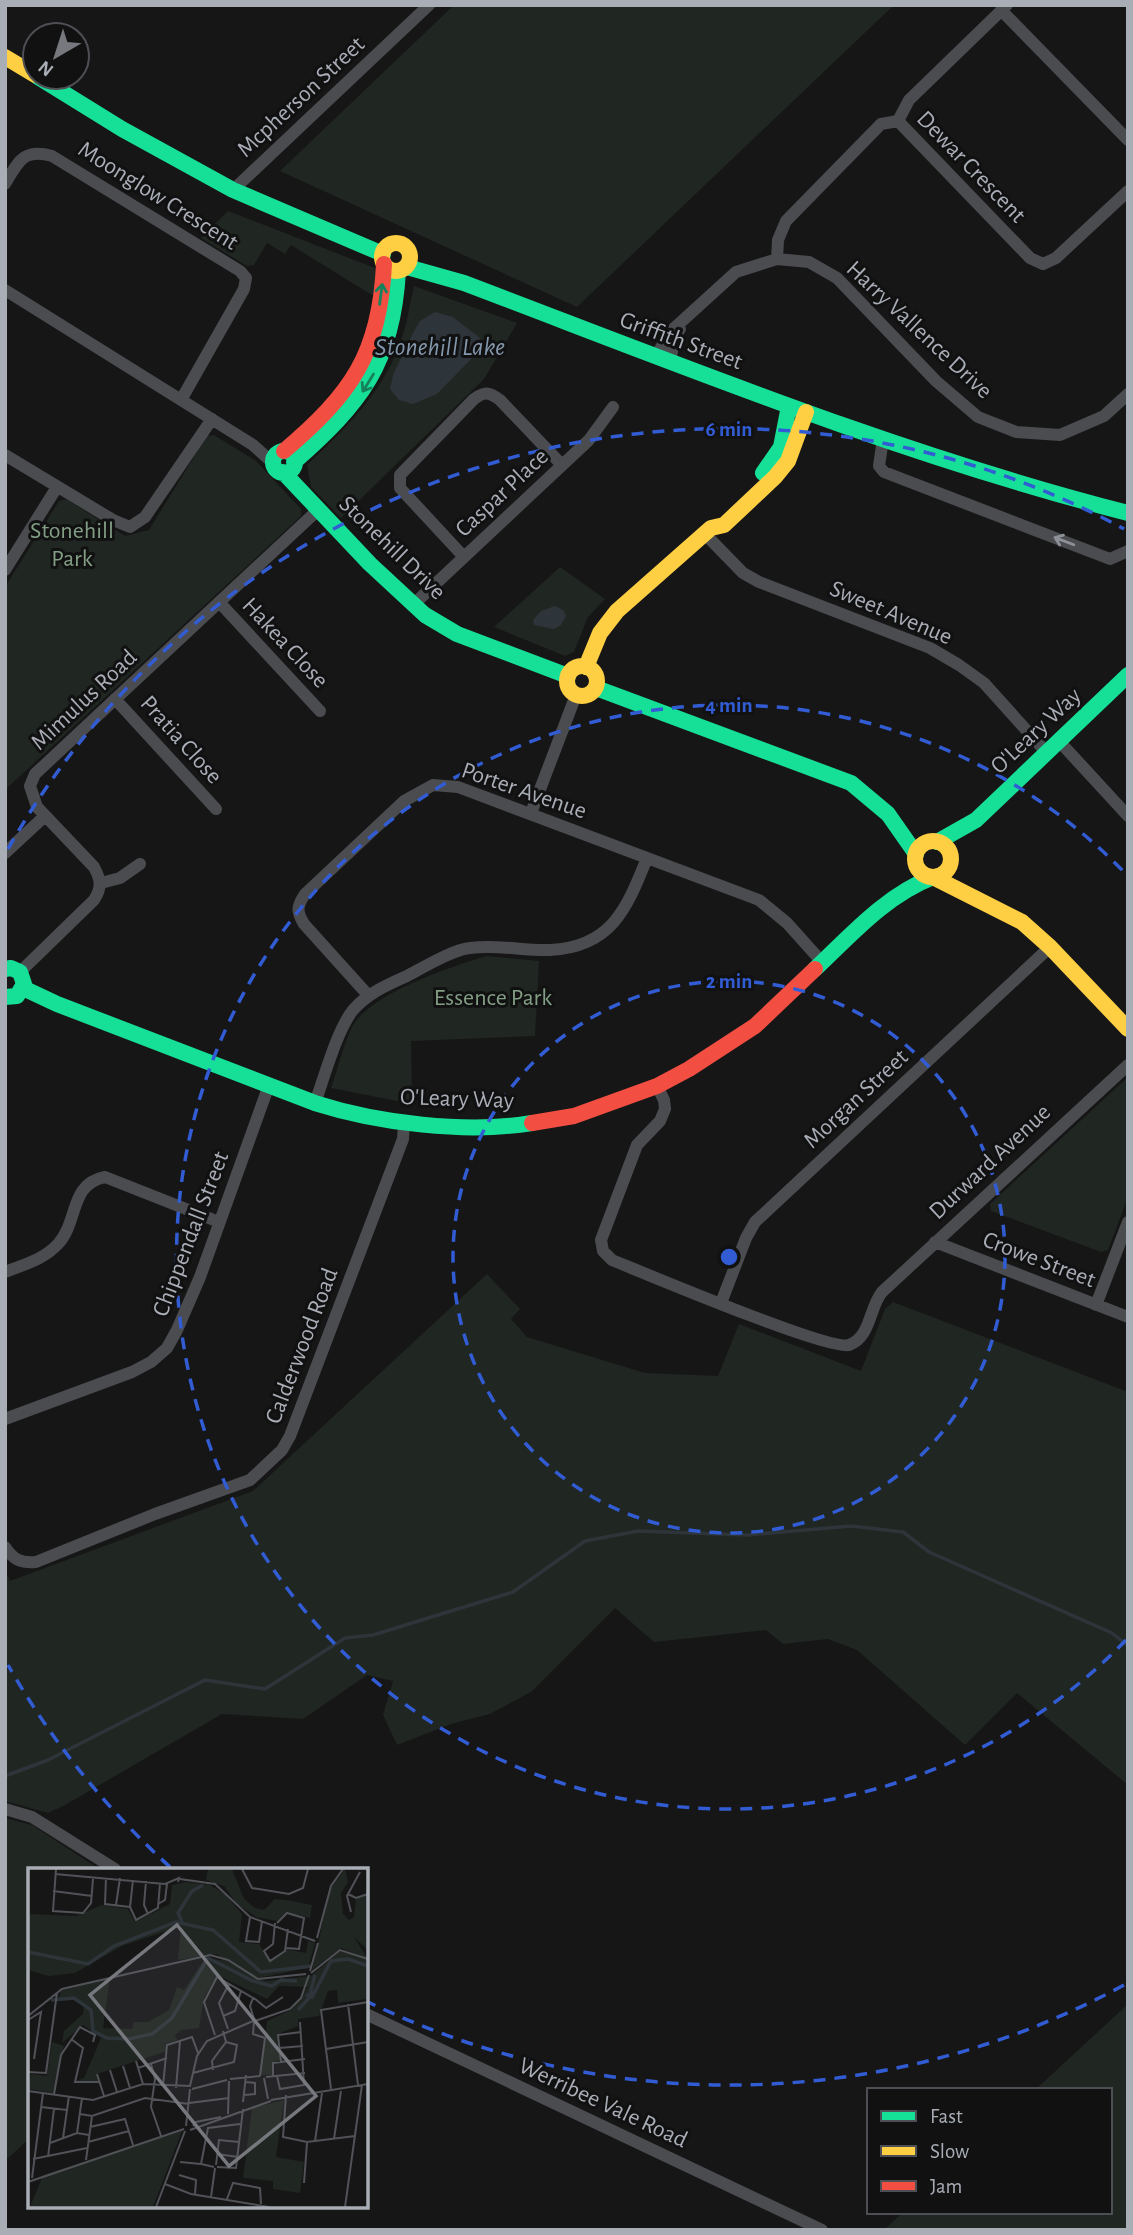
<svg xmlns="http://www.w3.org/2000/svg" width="1133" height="2235" font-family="'Alegreya Sans',sans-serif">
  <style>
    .green { fill: #202621 }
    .water { fill: #2e353a }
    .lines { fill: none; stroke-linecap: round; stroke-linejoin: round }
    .stream { stroke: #2e353a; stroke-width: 3.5 }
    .street { stroke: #4b4c4f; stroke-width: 12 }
    .fast { stroke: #16e098; stroke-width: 16 }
    .slow { stroke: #ffcf43; stroke-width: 16 }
    .jam { stroke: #f24e42; stroke-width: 16 }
    .oneway { stroke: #14835c }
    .oneway2 { stroke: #8d9097 }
    .ring { fill: none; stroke: #325cd3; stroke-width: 3.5; stroke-dasharray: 12 9 }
    .labels { text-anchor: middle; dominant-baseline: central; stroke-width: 6; stroke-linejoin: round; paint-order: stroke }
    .street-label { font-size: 24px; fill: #a9adb6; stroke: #111112 }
    .park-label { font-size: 24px; fill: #829e85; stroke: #111112 }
    .water-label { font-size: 26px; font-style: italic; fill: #8498ad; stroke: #111112 }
    .inset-river { fill: none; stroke: #2e353a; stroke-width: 3.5 }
    .inset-road { fill: none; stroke: #515257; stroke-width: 2 }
    .view { fill: #76787e; fill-opacity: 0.15; stroke: #76787e; stroke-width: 3.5 }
    .inset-edge { fill: none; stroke: #a9adb6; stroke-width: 3.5 }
    .centre { fill: #325cd3; stroke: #111112; stroke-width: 3.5 }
    .ring-label { font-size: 21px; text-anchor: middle; font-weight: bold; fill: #325cd3; stroke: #111112; stroke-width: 6; stroke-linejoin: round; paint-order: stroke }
  </style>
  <rect width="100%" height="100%" fill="#161617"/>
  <path class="green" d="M454,5H894L577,307L280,171Z
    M228,211L375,268L378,280L375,297L291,245L285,254L267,243L254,265L247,266L201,238Z
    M414,286L517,323L484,379L341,518L311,487L307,465C347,427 387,389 403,334C408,319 410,302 414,286Z
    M214,435L256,461L301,509V516L5,790V587L59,501L66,499L125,536L149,530L207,436Z
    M560,567L605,599L588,617L574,652L565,656L494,627Z
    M487,956L539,961L535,1036L411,1041L412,1104L331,1088C338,1068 343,1046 352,1027C369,994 452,966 487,956Z
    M1128,1077V1197L1108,1250L1101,1252L991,1211L990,1204Z
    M487,1274L520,1309L511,1319L527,1337L645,1373L718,1376L739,1324L861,1371L885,1309L893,1302L1128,1392V1785L1017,1693L965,1745L857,1650L828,1639L783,1644L766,1630L654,1642L615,1608L531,1692L490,1714L451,1724L397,1745L383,1715L393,1681L367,1675L303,1719L222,1714L65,1805L48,1813L5,1801V1570L10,1581L253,1491Z
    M5,1818L32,1825L99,1869H30V2138L5,2161Z
    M1128,2004V2230H884L903,2212H1110V2090H1035Z"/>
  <path class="water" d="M435,312L453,317L480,338L476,354L437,394L413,404L399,400L390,389L393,375L412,335L420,321Z
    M555,606L564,611L566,616L561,625L554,629L534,625L533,620L541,611Z"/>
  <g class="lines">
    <path class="stream" d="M5,1776L48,1760L205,1680L265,1689L345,1638L373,1635L513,1592L585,1541L638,1531L747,1535L851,1526L903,1532L929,1552L1112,1633L1128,1646"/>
    <path class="street" d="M1001,10L1128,140
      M898,121L1030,258L1043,264L1056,258L1128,191
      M898,121L909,100L1007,5
      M5,184C18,162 23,148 52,156L240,271L246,278L244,289L181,400
      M233,190L429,5
      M777,259L778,240L786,221L881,124L898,121
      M5,290L253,445L273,463
      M656,356L670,332L736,272L777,259L809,262L837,278L936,381L978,417L1016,432L1060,435L1104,416L1128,394
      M670,362L675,336L680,329
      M883,439L879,466L884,472L1110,559L1128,551
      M5,455L113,520L130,527L145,517L212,419
      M705,534L743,573L759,582L930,648L959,665L984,683L1046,752
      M464,557L400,488V475L474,399C485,391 489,392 500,400L562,465
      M5,570L57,487
      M220,603L320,711
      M414,604L589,440L613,407
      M115,699L216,809
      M1059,741L1128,816
      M531,813L576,695
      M5,853L45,816
      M101,883L120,878L140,864
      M20,972L94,900C102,888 101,880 94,867L37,807L30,786L35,774L319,509
      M368,995L304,924C296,911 297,906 305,894L404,801L433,785L458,787L759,900L787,923L822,962
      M657,1086L664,1100L665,1109L660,1121L637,1145L601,1240L603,1251L612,1260C644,1273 829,1351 849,1345C871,1337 869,1308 882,1292L1128,1065
      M315,1103C324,1078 337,1030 353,1010C368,993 387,985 407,976C424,967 452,950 470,948C497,944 523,951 550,950C612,947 627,908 647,858
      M935,1242L1128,1317
      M5,1272C25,1264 43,1260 58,1244C79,1221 69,1184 105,1177L219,1222
      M721,1303L746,1238L755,1222L1050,947
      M1096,1305L1128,1222
      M5,1419L132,1372L151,1362L167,1348L177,1330L200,1277L269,1085
      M5,1547C13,1560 21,1563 36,1562L155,1514L250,1480L282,1450L290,1436L403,1139L404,1122
      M5,1809L32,1817L115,1869
      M366,2014L822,2230"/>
    <path class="fast" d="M38,77L122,129L233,190L383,254
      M407,267L464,283C683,366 901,455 1128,513
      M273 462a11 11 0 1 1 22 0a11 11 0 1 1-22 0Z
      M294,462C361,403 393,363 398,271
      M283,472L370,564L425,615L457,634L568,676
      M763,473L781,447L789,406
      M596,688L851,783L888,814L916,854
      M937,842L976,820L1128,675
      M5,969L11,968L20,972L24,984L17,996L5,997
      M815,969C852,934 885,896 933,877
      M23,988L57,1004L315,1103C378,1123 466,1134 532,1123"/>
    <path class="slow" d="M5,57L35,75
      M382 257a14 14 0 1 1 28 0a14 14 0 1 1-28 0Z
      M567 681a15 15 0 1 1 30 0a15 15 0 1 1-30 0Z
      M586,667L600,633L617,611L711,528L724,525L775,477L788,461L806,412
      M915 859a18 18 0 1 1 36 0a18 18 0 1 1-36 0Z
      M933,877L1022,922L1050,947L1128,1029"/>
    <path class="jam" d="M284,451C351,394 380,354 384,264
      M532,1123L574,1116L657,1086L689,1069L755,1026L815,969"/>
  </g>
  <defs><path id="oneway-shaft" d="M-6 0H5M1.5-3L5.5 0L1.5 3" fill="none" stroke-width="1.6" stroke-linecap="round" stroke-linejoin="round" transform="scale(1.75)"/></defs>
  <g class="oneway">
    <use href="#oneway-shaft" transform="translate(381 294) rotate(-82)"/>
    <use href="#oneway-shaft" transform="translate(368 383) rotate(122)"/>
  </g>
  <use class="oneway2" href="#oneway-shaft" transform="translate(1064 541) rotate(-159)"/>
  <g class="ring">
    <circle cx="729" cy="1257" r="276"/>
    <path d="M1126 1640A552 552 0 1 1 1126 874"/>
    <path d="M1124 1985A828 828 0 0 1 366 2001M170 1867A828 828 0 0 1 8 1665M8 849A828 828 0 0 1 1124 529"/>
  </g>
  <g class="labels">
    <g class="street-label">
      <text transform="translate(301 97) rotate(-43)">Mcpherson Street</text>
      <text transform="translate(971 167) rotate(46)">Dewar Crescent</text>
      <text transform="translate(158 196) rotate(32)">Moonglow Crescent</text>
      <text transform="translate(919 330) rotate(43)">Harry Vallence Drive</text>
      <text transform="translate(681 341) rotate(20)">Griffith Street</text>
      <text transform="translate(502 493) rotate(-43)">Caspar Place</text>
      <text transform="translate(392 548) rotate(44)">Stonehill Drive</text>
      <text transform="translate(891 613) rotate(23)">Sweet Avenue</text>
      <text transform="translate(285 643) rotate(47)">Hakea Close</text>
      <text transform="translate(84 700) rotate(-43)">Mimulus Road</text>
      <text transform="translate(1036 731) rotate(-43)">O'Leary Way</text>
      <text transform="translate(181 740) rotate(48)">Pratia Close</text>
      <text transform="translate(524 791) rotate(19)">Porter Avenue</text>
      <text transform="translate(457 1099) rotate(2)">O'Leary Way</text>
      <text transform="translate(856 1099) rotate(-43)">Morgan Street</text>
      <text transform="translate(990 1162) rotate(-43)">Durward Avenue</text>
      <text transform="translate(191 1234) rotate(-69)">Chippendall Street</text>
      <text transform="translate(1039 1260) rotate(21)">Crowe Street</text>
      <text transform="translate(302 1346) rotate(-69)">Calderwood Road</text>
      <text transform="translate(603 2103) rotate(25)">Werribee Vale Road</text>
    </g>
    <g class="park-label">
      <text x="72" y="531">Stonehill<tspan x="72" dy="28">Park</tspan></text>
      <text x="493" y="998">Essence Park</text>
    </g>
    <g class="water-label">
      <text x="440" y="347">Stonehill Lake</text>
    </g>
  </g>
  <g transform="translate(28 1868)">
    <rect width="340" height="340" fill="#161617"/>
    <path d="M180,1H204L216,31L227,40L236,42L247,31L264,33L284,37L282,50L259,44L249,53L228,49L208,35L196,18L178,12ZM317,1L320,14L313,25L315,46L321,52L326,49L328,31L339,27V81L326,69L339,90L313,80L284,102L302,22ZM158,14L182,17L198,27L214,46L211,74L231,76L242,93L258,81L278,85L280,73L287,75L280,100L230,110L188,86L150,92L153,58L94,78L47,105L21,108L0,102V46L48,48L74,37L100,41L107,54L142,36L144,17ZM312,83L339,91V131L310,135L309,122L300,123L291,148L270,151V158L250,166L252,193L245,194V207H233L239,153L263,142L280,119L251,118L239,131L189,107L176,129L171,160L153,162L147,167L149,172L137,176L139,183L69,206L70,213H48L56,210L73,170L55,157L34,175L36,163L55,146L56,138L40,129L30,132L33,123L82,110L75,160L104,161L106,154H120L141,142L149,119L156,122L177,90L200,93L237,113L283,108ZM24,174L36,178L25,225L0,221L3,206L19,208ZM256,232L248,289L276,294L272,325L245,321V313L215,310L224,240ZM154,263L125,339H2L15,307Z" fill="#202621"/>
    <path class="inset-river" d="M154,54L150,45L164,23L175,17M0,84L60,96L86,78L148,54L185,62L233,104L284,98M278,127L284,129L303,93L320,91L340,98M23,132L46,130L63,142L65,163L79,170L101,171L124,166L144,150L180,90L225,113L244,118L253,112L269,113M270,142L281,130L287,107"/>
    <path class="inset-road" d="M28,1L25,43L55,45L63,35L65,11M214,1L224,20L261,26L275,20L280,1M27,6L137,16L151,10L150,14M78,10L77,36L102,39M152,11L187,16L222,49L287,73M105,12L102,39L108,52L130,40L132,15M118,13L116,37L120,46M25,23L64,28M320,26L328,30L340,26M130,36L137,32L139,16M88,37L92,10M323,44L319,28L332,4M222,49L218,73L231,74L234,53M247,55L245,76L236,83L242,93L257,83L260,61M249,55L259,45L276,50L271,81L258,80M289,70L303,18L315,1M282,103L290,75M283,105L312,82L340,91M226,130L238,140L255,129M320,136L330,217M0,148L34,121L182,87L200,92L230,111L278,106M195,148L207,143L213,123M0,152L13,144L6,191M227,153L262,141L273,130L281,107M226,154L225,166L237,170L232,208M200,161L191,135L201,116M187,167L176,134L189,109L225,130L222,138L226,151M43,171L55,180L47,214H72M251,180L275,178M298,181L340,174M108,193L115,216M253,194L250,167L273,164M123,196L127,211L123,239L133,268M95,198L102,220M110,200L139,190M82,202L89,224M185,202L184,193L198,174L195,163M0,204L18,205L29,125M165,205L206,194L209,177L198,174M69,206L76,228M249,208L252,221L276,217L272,154M238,209L277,205M245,209V195L277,191M236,210L240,231M202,211L232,208M135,218L139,177L164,169L170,185M148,220L152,173M164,221L199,212M303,221L293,142L340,134M0,223L65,232L115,216L162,218L169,188L179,173L225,153M26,226L33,187L52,159L67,167L65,174M216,227L227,226V215L218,214M258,227L255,269L279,274L327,268M243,232L340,216M215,234L218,207M161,235L201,230M13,239L39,242M52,246L64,248L117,230L161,236M200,246L201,213M158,258L162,221M165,258L168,254L193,249M62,259L97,251L105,277M162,262L243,233M49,265L54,230M35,270L41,228M306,271L313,223M287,273L294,225M60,274L101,263M22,275L49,265L61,267M189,286L210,289M20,289L26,241M5,291L59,280M58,292L64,248M152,294L173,296M188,297L191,272L211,274M186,299L173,296L180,260L212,256M189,299L208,300L215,241M151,307L168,312L167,327M4,310L15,225M0,314L156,261M276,315L279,275M137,316L163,326L241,339M183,329L187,300M199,331L205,315L232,320L233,336M128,339L157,263M317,339L334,217"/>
    <path class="view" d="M149,57L288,228L201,298L62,127Z"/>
    <rect width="340" height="340" class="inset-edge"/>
  </g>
  <circle cx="729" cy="1257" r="10" class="centre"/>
  <g class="ring-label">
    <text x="729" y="436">6 min</text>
    <text x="729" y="712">4 min</text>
    <text x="729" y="988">2 min</text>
  </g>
  <rect width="1133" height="2235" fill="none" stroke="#a9adb6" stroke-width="14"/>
  <rect x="867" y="2088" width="245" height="126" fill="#111112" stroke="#4e4f54" stroke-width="2"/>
  <rect x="881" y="2111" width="35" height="10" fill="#16e098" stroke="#4e4f54" stroke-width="2"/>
  <text x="930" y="2123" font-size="21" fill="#a9adb6">Fast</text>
  <rect x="881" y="2146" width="35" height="10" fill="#ffcf43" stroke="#4e4f54" stroke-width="2"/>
  <text x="930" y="2158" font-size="21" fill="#a9adb6">Slow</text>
  <rect x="881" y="2181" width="35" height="10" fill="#f24e42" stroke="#4e4f54" stroke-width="2"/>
  <text x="930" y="2193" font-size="21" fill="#a9adb6">Jam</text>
  <g transform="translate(56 56) rotate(219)"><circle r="33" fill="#111112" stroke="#4e4f54" stroke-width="2"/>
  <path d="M0-5L12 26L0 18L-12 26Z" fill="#76787e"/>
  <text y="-10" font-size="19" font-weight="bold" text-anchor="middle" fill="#a9adb6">N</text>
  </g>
</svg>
